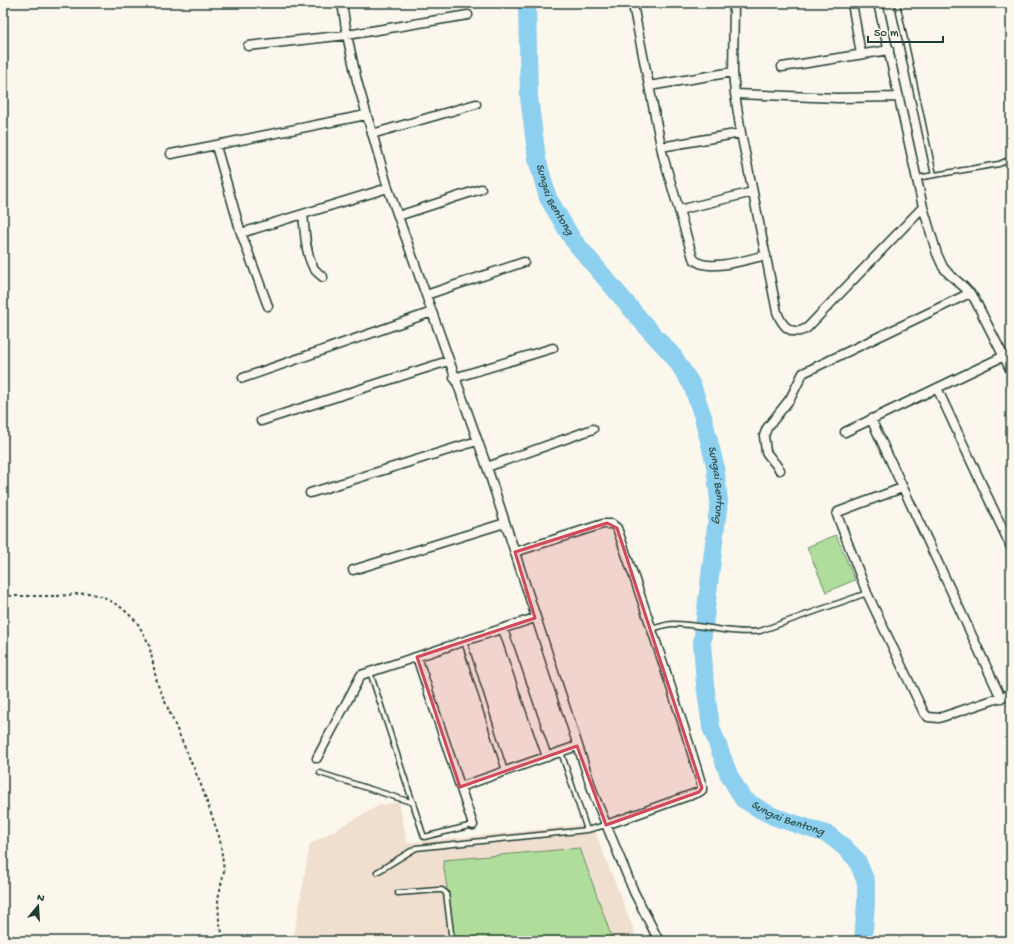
<svg xmlns="http://www.w3.org/2000/svg" width="1014" height="944" font-family="'Gochi Hand',sans-serif">
  <style>
    .built { fill: #f0dfcf }
    .green { fill: #b0dd9b; stroke: #688d68 }
    .lines { fill: none; stroke-linecap: round; stroke-linejoin: round }
    .river { stroke: #8dcfee; stroke-width: 18 }
    .service-casing { stroke: #1f3d34; stroke-width: 7 }
    .minor-casing { stroke: #1f3d34; stroke-width: 11 }
    .path { stroke: #1f3d34; stroke-width: 2; stroke-dasharray: 3 3; stroke-linecap: butt }
    .service { stroke: #fbf7ec; stroke-width: 4 }
    .minor { stroke: #fbf7ec; stroke-width: 8 }
    .marked { fill: #d1495b; fill-opacity: 0.2; stroke: #d1495b; stroke-width: 3; stroke-linejoin: round }
    .labels { text-anchor: middle; dominant-baseline: central; stroke-width: 4; stroke-linejoin: round; paint-order: stroke }
    .water-label { font-size: 12px; font-style: italic; fill: #355a59; stroke: #fbf7ec }
  </style>
  <rect width="100%" height="100%" fill="#fbf7ec"/>
  <filter id="ink" filterUnits="userSpaceOnUse"><feTurbulence type="fractalNoise" baseFrequency=".025" numOctaves="2"/><feDisplacementMap in="SourceGraphic" scale="8" xChannelSelector="R" yChannelSelector="G"/><feConvolveMatrix kernelMatrix="1 2 1 2 8 2 1 2 1" color-interpolation-filters="sRGB"/></filter>
  <g filter="url(#ink)">
    <path class="built" d="M399,802L407,843L592,824L638,941H293L310,844L380,805Z"/>
    <path class="green" d="M836,535L855,580L826,592L807,547Z
      M580,848L613,941H454L443,860Z"/>
    <g class="lines">
      <path class="river" id="s1" d="M527,3L529,97L537,159L548,198L573,240L644,324L674,357L692,385L703,417L715,465L719,501L702,643L705,684L711,727L729,775L743,799L761,810L775,817L829,835L844,847L857,860L866,882V903L863,941"/>
      <defs>
        <path id="service" d="M897,3L934,175
          M917,178L999,164L1011,159
          M652,629C659,627 666,624 673,624C703,624 731,635 760,631L867,593
          M464,641L505,771
          M370,672L424,837L473,825
          M561,752L587,830
          M320,773L414,803
          M377,872L416,848L587,830L606,825
          M398,893L438,890H442L446,893L452,941"/>
        <path id="minor" d="M342,3L347,35L357,81L388,188L487,467L594,795L634,892L659,941
          M734,3L733,72L735,94L741,133L777,312C782,326 792,337 807,328L923,207
          M852,3L861,54
          M878,3L923,207L937,254L943,267L948,273L964,287L974,298L1011,371
          M634,10L663,156L693,258C704,274 749,259 766,255
          M248,46L347,35L468,15
          M782,67L889,50
          M649,86L733,72
          M735,94L838,98L899,97
          M372,134L476,104
          M216,146L241,233L268,306
          M661,147L741,133
          M171,154L366,115
          M679,210L753,192
          M303,214C305,231 305,250 312,265C314,270 319,274 323,277
          M398,216L481,189
          M241,233L388,188
          M426,295L524,262
          M243,378L432,312
          M454,378L553,348
          M937,388L1011,547
          M871,419L1001,698
          M261,421L448,361
          M845,432L1004,356
          M487,467L593,429
          M780,470L766,452L764,436L767,428L790,399L803,373L970,293
          M902,488L838,512L837,515L867,593L924,713L928,717L939,718L1011,694
          M310,493L477,441
          M515,552L603,524H612L617,528C647,614 676,699 702,786V790L699,792L606,825
          M353,570L505,523
          M503,629L547,757
          M417,657L473,825
          M317,758L361,675L535,618
          M460,787L577,746"/>
      </defs>
      <use href="#service" class="service-casing"/>
      <use href="#minor" class="minor-casing"/>
      <path class="path" d="M3,596H58L88,593L104,597L122,608L137,622L149,644L157,683L201,785L220,839L224,871L218,899L219,920L224,941"/>
      <use href="#service" class="service"/>
      <use href="#minor" class="minor"/>
    </g>
  </g>
  <path class="marked" d="M607,523L617,528L702,788L699,792L606,825L577,746L460,787L417,657L535,618L515,552Z"/>
  <g class="labels">
    <g class="water-label">
      <text stroke="none"><textPath href="#s1" startOffset="201">Sungai Bentong</textPath></text>
      <text stroke="none"><textPath href="#s1" startOffset="537">Sungai Bentong</textPath></text>
      <text stroke="none"><textPath href="#s1" startOffset="909">Sungai Bentong</textPath></text>
    </g>
  </g>
  <rect width="1014" height="944" fill="none" stroke="#fbf7ec" stroke-width="16"/>
  <rect x="8" y="8" width="998" height="928" fill="none" stroke="#1f3d34" stroke-width="1.5" filter="url(#ink)"/>
  <g transform="translate(38 906) rotate(18)" stroke="#fbf7ec" stroke-width="3" paint-order="stroke">
  <path d="M0-3L7 15L0 10L-7 15Z" fill="#1f3d34"/>
  <text y="-6" font-size="11" font-weight="bold" text-anchor="middle" fill="#1f3d34">N</text>
  </g>
  <path d="M868 36v6h75v-6" fill="none" stroke="#1f3d34" stroke-width="2"/>
  <text x="874" y="36" font-size="12" fill="#1f3d34" stroke="#fbf7ec" stroke-width="3" paint-order="stroke">50 m</text>
</svg>
